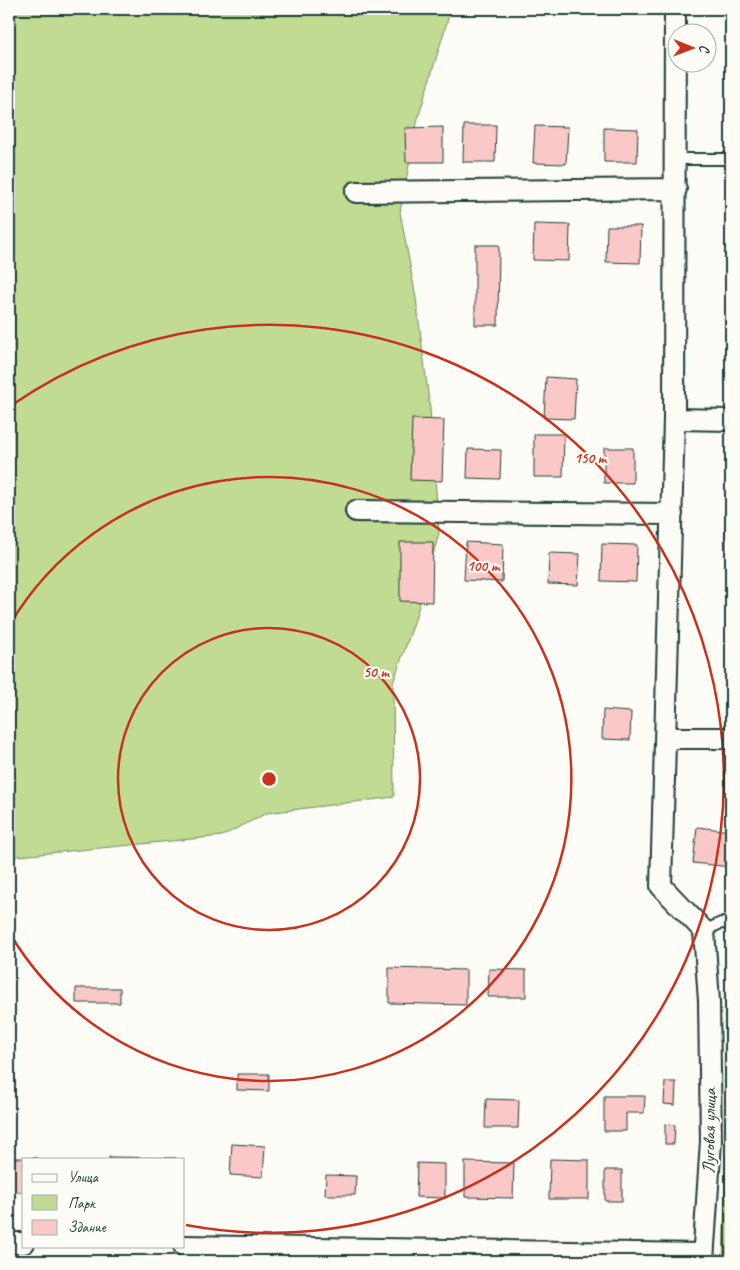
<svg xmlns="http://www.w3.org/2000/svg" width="740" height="1270" font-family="Caveat,sans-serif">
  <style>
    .green { fill: #c1db92; stroke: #708c63 }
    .building { fill: #fac9c7; stroke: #1f3d34 }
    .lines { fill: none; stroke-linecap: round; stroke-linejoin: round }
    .service-casing { stroke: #1f3d34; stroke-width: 14 }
    .minor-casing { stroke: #1f3d34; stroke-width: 24 }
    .service { stroke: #fdfcf7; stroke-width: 10 }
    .minor { stroke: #fdfcf7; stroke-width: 20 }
    .ring { fill: none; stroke: #c8321e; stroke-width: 2.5 }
    .labels { text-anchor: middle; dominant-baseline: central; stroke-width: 4.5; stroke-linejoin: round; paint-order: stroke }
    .street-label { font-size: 18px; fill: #1f3d34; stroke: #fdfcf7 }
    .centre { fill: #c8321e; stroke: #fdfcf7; stroke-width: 2.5 }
    .ring-label { font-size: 15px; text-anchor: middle; font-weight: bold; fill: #c8321e; stroke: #fdfcf7; stroke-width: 4.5; stroke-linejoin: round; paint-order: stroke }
  </style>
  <rect width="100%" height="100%" fill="#fdfcf7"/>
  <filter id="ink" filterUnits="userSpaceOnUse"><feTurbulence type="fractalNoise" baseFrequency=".02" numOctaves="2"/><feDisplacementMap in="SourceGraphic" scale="10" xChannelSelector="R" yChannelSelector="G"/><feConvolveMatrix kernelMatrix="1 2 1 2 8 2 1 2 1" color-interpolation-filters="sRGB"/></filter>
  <g filter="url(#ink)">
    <path class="green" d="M9,9H451L418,118L400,212L416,298L430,409L439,533L415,620L393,683L394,797L267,813L222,836L9,857Z
      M731,1016V1261H723Z"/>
    <path class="building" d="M464,125H496L495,162H463Z
      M535,126L568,127L566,164L533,163Z
      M443,127V162H406L405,128Z
      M604,128L638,129L637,162H604Z
      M534,224L570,225L569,261L533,260Z
      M607,226H641L640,263L606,262Z
      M475,245H499L498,325H475Z
      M546,377L576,379L574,419L544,418Z
      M412,419L444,420L442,481L410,480Z
      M534,434H564L563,477H534Z
      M604,448H633V483H604Z
      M468,449L501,450L500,479L467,478Z
      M726,527H731V552H726Z
      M400,542H433L432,602L400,601Z
      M466,542L503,544L502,582L464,580Z
      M602,544L637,545L636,582L601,581Z
      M549,553L580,554L578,585L548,584Z
      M603,710L631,712L630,740L602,739Z
      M697,827L731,831V867L693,863Z
      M389,968L466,970V1005L389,1003Z
      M489,969L526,970V997H488Z
      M76,988H120V1003H76Z
      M237,1074H269V1091L237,1090Z
      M665,1082H676L675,1105L664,1104Z
      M604,1096H645L644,1113H626V1131H604Z
      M486,1099L519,1100L518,1128H485Z
      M665,1124L675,1125L674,1144H665Z
      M232,1144L265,1146L263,1177L230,1175Z
      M109,1157L176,1158V1159H109Z
      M9,1158H38L24,1159V1192H9Z
      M550,1159L589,1160V1199H549Z
      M465,1162L514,1163L513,1198L465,1197Z
      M417,1163L445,1164V1198L416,1197Z
      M605,1170H622V1201H605Z
      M326,1175L356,1176L355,1195H325Z"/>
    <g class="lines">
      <defs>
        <path id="service" d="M676,159H731
          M704,931L721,923L731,924"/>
        <path id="minor" d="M675,9L674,419L661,886L704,931L709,1001L711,1141L703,1261
          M356,192L676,189
          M674,419L731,420
          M356,511L672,514
          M666,738H731
          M9,1243H24
          M184,1246L703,1254"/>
      </defs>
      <use href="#service" class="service-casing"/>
      <use href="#minor" class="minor-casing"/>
      <use href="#service" class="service"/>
      <use href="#minor" class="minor"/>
    </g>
  </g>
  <g class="ring">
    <circle cx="269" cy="779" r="151"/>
    <path d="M9 626A302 302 0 1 1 9 932"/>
    <path d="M12 405A454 454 0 1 1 186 1225"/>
  </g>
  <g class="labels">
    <g class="street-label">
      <text transform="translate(709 1131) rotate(-89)">Луговая улица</text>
    </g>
  </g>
  <circle cx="269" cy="779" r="8" class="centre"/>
  <g class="ring-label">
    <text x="590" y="463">150 m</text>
    <text x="483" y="571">100 m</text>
    <text x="376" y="677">50 m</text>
  </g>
  <rect width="740" height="1270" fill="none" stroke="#fdfcf7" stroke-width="30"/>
  <rect x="15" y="15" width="710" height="1240" fill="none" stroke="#1f3d34" stroke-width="2" filter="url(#ink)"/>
  <rect x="22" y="1158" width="162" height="90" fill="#fdfcf7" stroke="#a4b0a9"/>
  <rect x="32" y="1174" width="25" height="8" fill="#fdfcf7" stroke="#a4b0a9"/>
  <text x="68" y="1182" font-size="15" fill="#1f3d34">Улица</text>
  <rect x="32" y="1195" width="25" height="15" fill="#c1db92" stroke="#a4b0a9"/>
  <text x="68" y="1208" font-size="15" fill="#1f3d34">Парк</text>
  <rect x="32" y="1220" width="25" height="15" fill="#fac9c7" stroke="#a4b0a9"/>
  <text x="68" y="1232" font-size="15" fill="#1f3d34">Здание</text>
  <g transform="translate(692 48) rotate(91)"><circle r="24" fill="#fdfcf7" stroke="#a4b0a9"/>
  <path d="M0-4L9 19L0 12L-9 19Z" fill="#c8321e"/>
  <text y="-8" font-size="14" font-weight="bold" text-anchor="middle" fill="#1f3d34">С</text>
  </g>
</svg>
